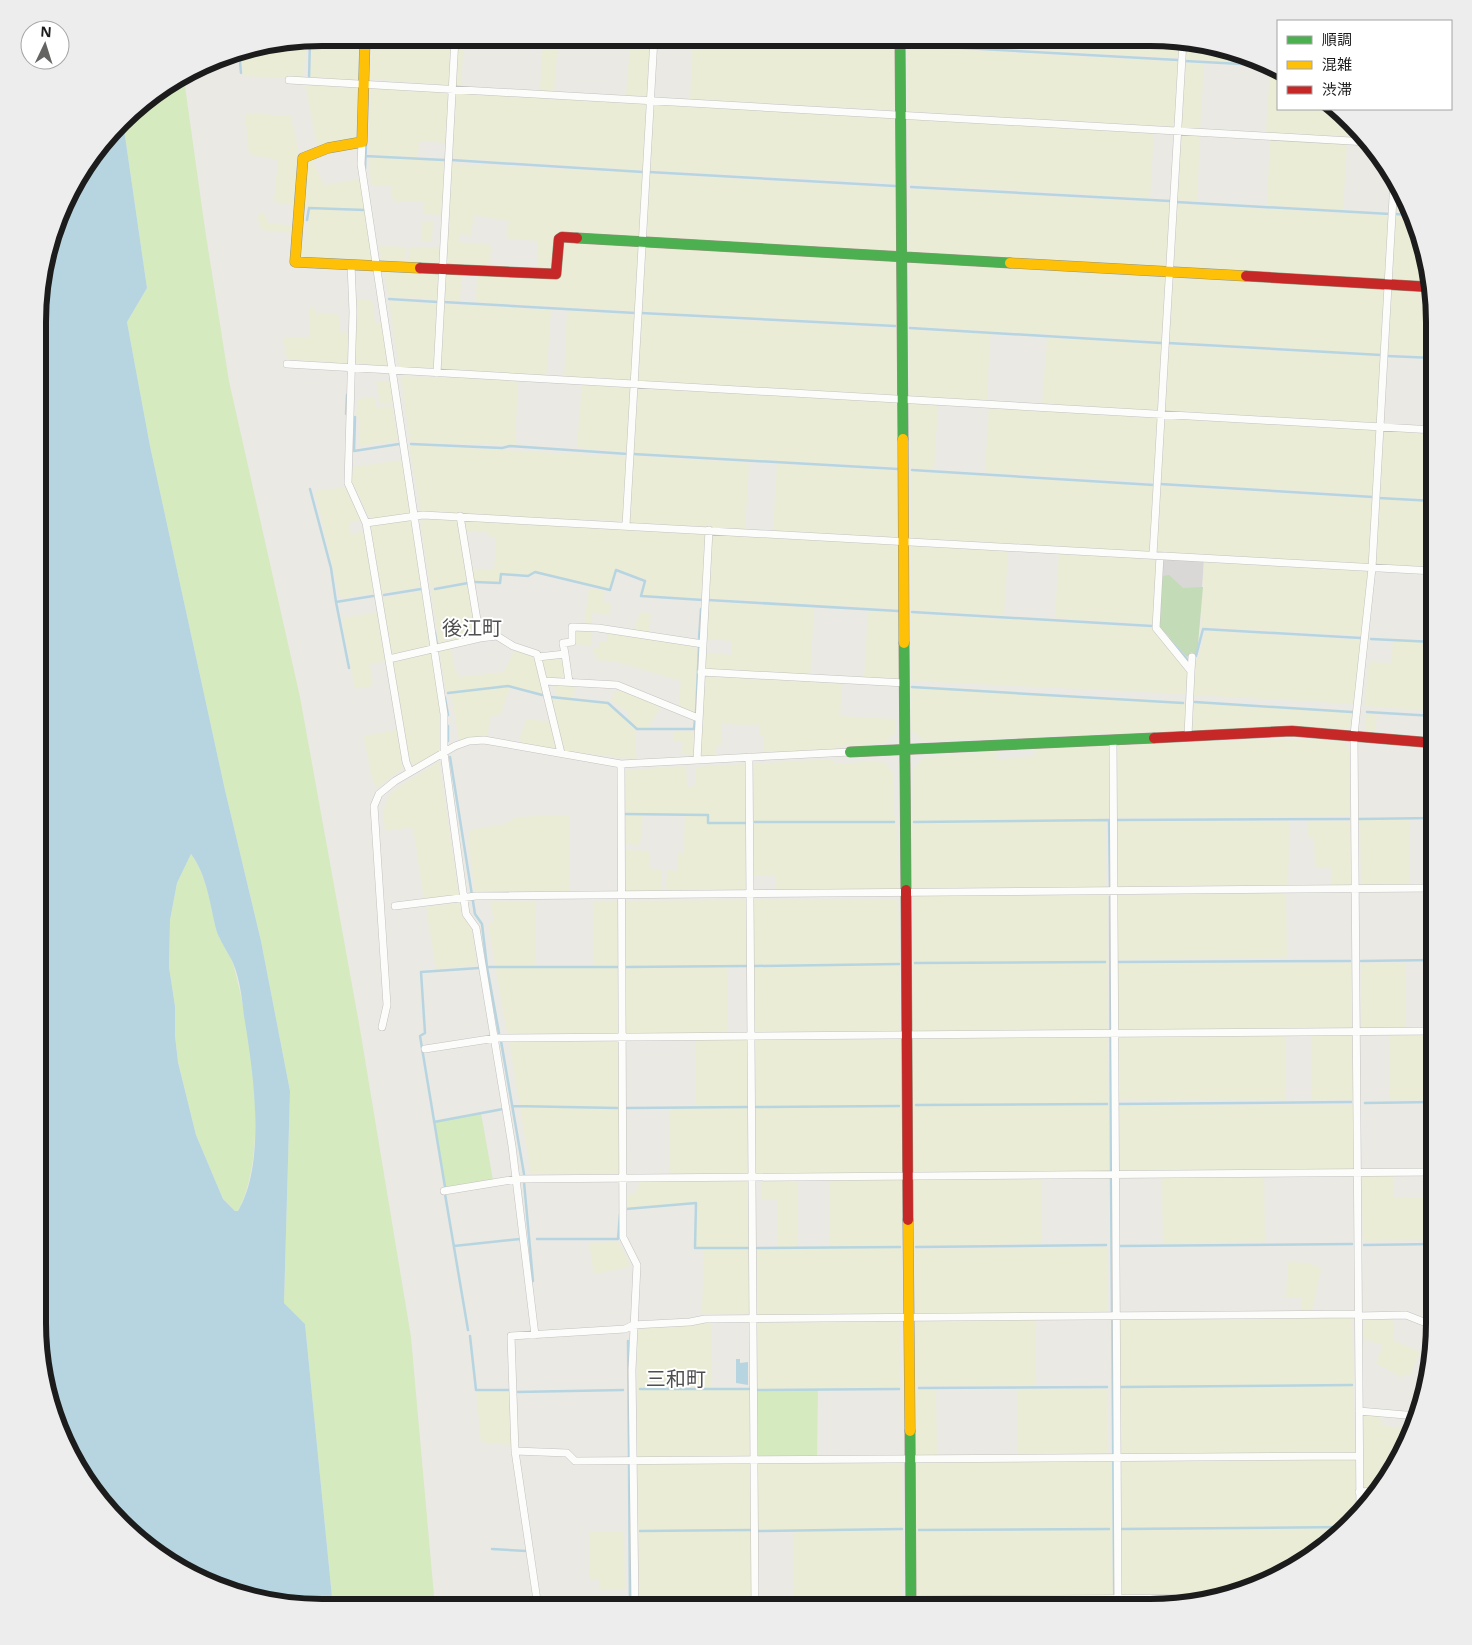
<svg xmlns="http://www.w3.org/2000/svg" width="1472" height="1645" font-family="'Open Sans','Noto Sans JP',sans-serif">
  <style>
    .religious { fill: #d9d8d6 }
    .farmland { fill: #eaecd6 }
    .grass { fill: #d6eac0 }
    .forest { fill: #c3dbb7 }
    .water { fill: #b6d5e0; fill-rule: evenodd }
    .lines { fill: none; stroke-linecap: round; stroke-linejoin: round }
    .stream { stroke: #b6d5e0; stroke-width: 2.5 }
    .street-casing { stroke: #c3c2c0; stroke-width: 8 }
    .fast-casing { stroke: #92947c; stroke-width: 11 }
    .slow-casing { stroke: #92947c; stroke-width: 11 }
    .jam-casing { stroke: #92947c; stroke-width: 11 }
    .street { stroke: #fcfcfb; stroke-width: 7 }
    .fast { stroke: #4caf50; stroke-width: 10 }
    .slow { stroke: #ffc107; stroke-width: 10 }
    .jam { stroke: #c62828; stroke-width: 10 }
    .labels { text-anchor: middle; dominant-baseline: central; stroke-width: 4; stroke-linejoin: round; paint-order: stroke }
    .quarter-label { font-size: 20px; fill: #4f4f4f; stroke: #fff }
    .rim { fill: none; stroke: #1c1c1c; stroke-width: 6 }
  </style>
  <rect width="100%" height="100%" fill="#ebe9e4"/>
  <path class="religious" d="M1167,558L1204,560L1197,655L1187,657L1159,626L1163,561Z"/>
  <path class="farmland" d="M322,38H363L362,82L310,80L311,39Z
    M371,38H453L450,85L370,79Z
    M457,38H464L461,86L455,84Z
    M543,38H558L554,91H540Z
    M693,39H772L896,46V110L690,99Z
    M907,39L1180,40L1179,58L907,42Z
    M306,40L304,79L243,76L241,51Z
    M1185,40H1187L1254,63L1184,59Z
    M630,47L651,49L648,97L626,95Z
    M907,47L1179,62L1175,127L907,111Z
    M1184,63L1204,64L1200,130L1183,129L1180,125Z
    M1270,68L1278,71V109H1335L1351,121L1366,139L1266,133Z
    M305,83L361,87L360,139L318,150Z
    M371,87L449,91L447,143L419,141L418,157L369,154Z
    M458,92L647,102L644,170L451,158L455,94Z
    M654,102L895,118L897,183L648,170Z
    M245,113L291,116L300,159L295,205L274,202L278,160L249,154Z
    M911,118L1154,132L1150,198L909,184L908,120Z
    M1181,133L1200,134L1197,201L1175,200Z
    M1270,138L1347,143L1343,210L1267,205Z
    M311,157L324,185L361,179L365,209L300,207L303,162Z
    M369,157L446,161L443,215L423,214V202L393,201L391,186L371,185Z
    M451,164L644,173L640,237L561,234L554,268L551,271H537L538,241L506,238L509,221L474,215L471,235L459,234V242L491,245L490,267H447L445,262Z
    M648,174L897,188V252L646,239Z
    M1396,184L1411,213L1395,212Z
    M909,189L1171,203L1167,268L909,253Z
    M1176,204L1390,216L1386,280L1172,269Z
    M310,209L366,212L373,259L371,262L298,260L301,242L305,241Z
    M265,213L268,223L295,226L294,233L261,230L257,215Z
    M1395,216L1413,217L1419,231L1430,283L1390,281Z
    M423,221H433L432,241H421Z
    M561,242L639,244L636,311L476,302L477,274L555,277Z
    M380,246L406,247L405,262H381Z
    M644,246L898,261V325L640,311Z
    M409,247H441V264L438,265L408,263Z
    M909,261L1167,277L1163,341L909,326Z
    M383,267L439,271L437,299L389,297Z
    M443,272L462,273L460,301L441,300Z
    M1173,274L1385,286L1382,354L1168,341L1171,277Z
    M1390,289H1431L1429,356L1386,353Z
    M356,299L372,300L375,323H383L389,366L355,363Z
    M389,301L438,304L434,369L399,367Z
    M442,304L551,310L546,377L441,371L438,368Z
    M309,308H315V313L340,315L339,332L349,333L348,364L287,359L283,337L309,338Z
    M567,311L635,315L632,380L564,378Z
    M640,315L898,329V396L637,381Z
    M910,330L990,334L987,401L910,397Z
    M1047,338L1163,344L1158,411L1042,405Z
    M1167,345L1382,357L1377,423L1165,412Z
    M441,375L518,379L515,445L410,442L401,376L438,378Z
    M376,381H391L395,402L380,404Z
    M582,383L632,387L628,452L577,448Z
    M636,387L897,401L899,467L632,453Z
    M376,397V407L392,406L398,441L359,446L360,418L356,417L358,399Z
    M910,403H938L934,470L911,468Z
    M989,406L1156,416L1159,418L1155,482L985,472Z
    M1165,416L1377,429L1374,495L1159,482Z
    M1382,430L1434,432V499L1378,496Z
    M409,445L629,457L623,521L421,513Z
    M632,456L749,463L745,529L629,523Z
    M403,460L410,513L370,519L352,482L353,467Z
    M777,464L900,471V537L773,531Z
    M911,472L1155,486L1150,552L911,538Z
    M1159,486L1373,499L1370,564L1158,553L1156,552Z
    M346,487L361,520L349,523L351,534L364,531L375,593L340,598L315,491Z
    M1378,498L1434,502V569L1376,566L1374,564Z
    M420,517H456L458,521L469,582L430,587Z
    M407,519L411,521L423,587L381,593L370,527L372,524Z
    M466,519L704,532L707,536L703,598L643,595L647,580L616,568L610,589L535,571L528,575L500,573L499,582L472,581L470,569L494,570L496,537L488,536L487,532H464L463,522Z
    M714,532L899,543L900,609L707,598L711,535Z
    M912,545L1008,550L1004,615L912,610Z
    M1059,552L1152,557L1156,563L1153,624L1055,618Z
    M1204,560L1369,571L1362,635L1201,627Z
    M469,585L478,636L439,645L431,590Z
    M589,588L605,591L603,603L611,604L609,615L592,612L591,626H584Z
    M424,591L432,644L430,647L395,657L391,654L382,598Z
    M707,602L814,608L810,676L704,671V653L731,655L732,641L705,639Z
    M868,611L900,613L899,680L864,679Z
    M378,612L386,661L370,664L373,686L355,689L342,618Z
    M640,612L651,614L649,633L634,630Z
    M912,614L1152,628L1188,672L1187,694L912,681Z
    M574,630H591V645L573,644Z
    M1206,631L1361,640L1354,704L1193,695L1196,659H1198Z
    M608,632L698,646L695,713L678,708L681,681L617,662L596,660L593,648H600V642H607Z
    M1393,641L1434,643V711L1364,706L1369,662L1391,663Z
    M451,646L455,669L460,677L504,672L515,649L534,655L545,694L508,685L446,692L439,648Z
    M432,652L440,706V751L414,766L408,757L392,662Z
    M564,656L567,679L546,678L542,660Z
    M703,676L842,684L840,716L896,719L895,733L886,743L835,747V750L763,754L764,735H759L760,725L722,724L721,745H716V755L701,756L699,752Z
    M575,684L574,698L556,696L554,685Z
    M505,687L510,688L500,715H491L487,737H468L459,741L451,693Z
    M911,688L1187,704L1185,729L1184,731L923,741L912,731Z
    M623,690L660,707L649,727H637L627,717L629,713L611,701L615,691L622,692Z
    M551,698L608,704L636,730L635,759L564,751Z
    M1193,703L1353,712L1351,725L1346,729L1304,727L1195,731L1191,727Z
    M1366,714L1377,715L1375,732H1365Z
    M527,719L552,722L558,746L555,749L522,743L520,737Z
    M397,730L403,768L377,788L372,779L364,736Z
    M674,731H696L694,755L682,754L683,741H674Z
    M1284,739L1343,741L1349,748L1350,816L1115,818L1117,745Z
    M1109,745L1111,747V818H1106V890L912,891L913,769L924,758L996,751L997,760L1035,756V749Z
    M833,759L834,764L883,761L893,772V814L896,816L899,891L775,892V876H753L752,764Z
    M439,762L459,896L424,900L413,827L385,831L383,812L388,797L395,789Z
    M746,764L747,891L670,892L666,890L667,870L678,871V854H684L685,815L643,814L640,845L624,844L623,775L628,770L686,766L687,787L696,786L695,767Z
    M547,815L569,816V892L475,893L468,838L470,837L469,830L505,824L514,818Z
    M1360,819H1409L1410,885L1407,887H1361Z
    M1115,822H1289L1288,888L1117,889L1115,887Z
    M1308,822H1350L1351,886L1332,888V867H1315L1314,838H1308Z
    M624,850L649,851V869L662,870V890L660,892H624Z
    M1286,894L1287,958L1116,959L1117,895Z
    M1107,895V1031L912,1032L913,896Z
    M747,900V966H728L727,1033L628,1034L625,1032V901Z
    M753,900H898L900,1032L754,1034Z
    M490,901H535L536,967H594V902H617L619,1034L507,1033L488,923L494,922Z
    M460,903L462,915L471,928L477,965L436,969L426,907Z
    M1361,963H1405L1406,1029L1364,1030L1361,1027Z
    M1116,964H1352V1029L1118,1031Z
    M1286,1034V1100H1117L1118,1035Z
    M1311,1034L1352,1035L1353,1099L1311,1100Z
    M1107,1035L1110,1171L1108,1173L913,1174L912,1036Z
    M1389,1035H1434V1099H1389Z
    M756,1039H901L902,1175L755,1174L754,1042Z
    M695,1040H748V1175H669V1108L696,1107Z
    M509,1041L619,1042V1174H531Z
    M1117,1106H1353L1354,1168L1351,1171H1117Z
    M1264,1175L1265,1242L1163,1243L1162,1176Z
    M1367,1175H1393V1198H1427L1428,1175H1434V1240L1363,1241L1362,1177Z
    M913,1178H1041V1244L914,1245Z
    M640,1180H748L749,1314H702L704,1248H695L696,1203L626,1209V1195L636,1193Z
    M798,1180V1248H830L829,1180H901L902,1314L757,1316V1248H778V1200H761V1181Z
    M618,1242L628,1260L629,1267L594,1274L589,1243Z
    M1108,1248V1314L915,1315L914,1249Z
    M1288,1262L1308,1263L1321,1268L1312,1311H1301L1302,1298L1286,1297Z
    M1352,1317L1355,1452L1353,1454L1122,1456L1119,1453L1118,1320L1121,1318Z
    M1393,1318V1340L1420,1352L1410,1376L1404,1374L1402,1378L1376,1363L1383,1345L1363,1339L1365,1319Z
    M915,1319H1035V1385L915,1386Z
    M705,1322H711V1389H749L750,1458L638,1457V1329L690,1325Z
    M899,1322V1389L757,1390L756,1323Z
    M476,1390H509L511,1445L481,1442Z
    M915,1390H936L937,1457L916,1456Z
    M1017,1390H1108V1456H1017Z
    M1363,1415L1382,1416V1425L1404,1429V1432L1409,1433L1405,1445H1397L1393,1469L1379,1490L1363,1488Z
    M1352,1458L1355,1461V1518L1308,1560L1241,1592L1223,1596L1120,1597V1463L1122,1460Z
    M1112,1460L1113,1597L915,1598V1462Z
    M902,1462V1596L794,1597L793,1531H757V1465L759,1463Z
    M751,1463V1595L639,1598L638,1464Z
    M589,1532H624L625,1590H600V1580H590Z
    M1112,1601L1113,1607H915L917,1602Z
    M1122,1601H1199L1168,1607H1120Z
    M903,1603V1607H758V1604Z
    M752,1604L753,1607H658V1605Z"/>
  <path class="grass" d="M184,79L205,229L229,381L300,697L360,1029L411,1337L435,1607H333L305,1324L284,1303L290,1091L261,941L225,790L150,446L127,322L147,288L123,122L135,108Z
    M191,854C206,874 211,905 216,929C219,941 231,954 234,967C251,1030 270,1152 238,1211H235L223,1199L196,1135L178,1061L175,1036V1006L169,967L170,920L177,883Z
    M481,1113L493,1180L445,1187L434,1122Z
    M818,1389L817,1456H757V1390Z"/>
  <path class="forest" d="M1169,575L1183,588L1203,587L1197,655L1191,652L1187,657L1159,626L1162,576Z"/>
  <path class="water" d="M123,122L147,288L127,322L150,446L225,790L261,941L290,1091L284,1303L305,1324L333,1607H304L248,1598L180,1570L134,1537L85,1481L53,1414L38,1341L40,285L75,180ZM191,854C207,875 210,905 216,929C218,938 229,954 233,963C240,979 242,999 244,1016C253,1069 267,1163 238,1211H235L223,1199L196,1135L178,1062L175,1036V1006L169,967L170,920L177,883Z
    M1111,1318H1113L1115,1607H1113Z
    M736,1359H740V1363L748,1362V1385L736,1383Z"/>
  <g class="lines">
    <path class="stream" d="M805,39L895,44
      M908,45L1178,60
      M239,51L241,73
      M1185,61L1260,65
      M309,79L310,39
      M365,156L444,160
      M451,160L643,172
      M365,169L366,144
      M649,172L895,186
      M911,187L1170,201
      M1176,202L1390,214
      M1395,214L1412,215
      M307,220L309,208L365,210
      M389,299L438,302
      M443,302L635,313
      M641,313L895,326
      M910,328L1161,343
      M1168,343L1381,355
      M1387,356L1434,358
      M346,414L347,395
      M355,417L354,451L399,444
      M411,444L502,448L510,446L628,454
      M633,454L898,469
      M912,470L1154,485
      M1160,484L1373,497
      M310,489L331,568L336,602
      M1379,498L1434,501
      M474,582L500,583L501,574L528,576L535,572L610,590L616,570L645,581L641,596L703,600
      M435,589L468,583
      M384,595L421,589
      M708,600L898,611
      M912,612L1152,626
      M435,633L437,645
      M699,638L701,609
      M1169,639L1187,659
      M1371,639L1434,642
      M1196,656L1203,629L1361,638
      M349,668L336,602L373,596
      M912,687L1183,703
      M448,693L508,686L542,695
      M551,697L608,703L637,729H694L695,719
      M445,698L448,715
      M1195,702L1352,712
      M1367,712L1434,716
      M696,713L699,647
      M448,741V726
      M450,757L475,914L482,924L487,967L499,1033
      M624,814L708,815V823H746
      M1359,819L1434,818
      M1116,820L1349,819
      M755,822H894
      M914,822L1109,820L1110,888
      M1110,897L1111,1171
      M1361,961L1434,960
      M1118,962L1350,961
      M915,963L1105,962
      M754,966L899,964
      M487,967H617
      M625,967L746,966
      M501,1041L524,1174
      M1365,1103L1434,1102
      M1117,1104L1351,1102
      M916,1105L1107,1104
      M513,1106L617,1108
      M756,1107L899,1106
      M627,1108L747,1107
      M434,1122L503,1109
      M1111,1178L1112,1314
      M524,1182L533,1281
      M445,1187L420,1036L425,1033L421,972L479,968
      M445,1194L468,1330
      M626,1209L696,1203L695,1248H748
      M537,1239H618L620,1214
      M1364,1245L1434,1244
      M454,1246L520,1239
      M1119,1246L1352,1244
      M916,1247L1106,1245
      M757,1248L900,1247
      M470,1336L476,1390H509
      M628,1341L629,1457
      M1121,1387L1352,1385
      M919,1388L1107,1387
      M640,1389H749
      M757,1390L899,1389
      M517,1392L623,1390
      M629,1465L630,1607
      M1121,1529L1345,1527
      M919,1530L1109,1529
      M640,1531L751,1530
      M757,1531L902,1529
      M492,1549L526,1551"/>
    <defs>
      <path id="street" d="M289,80L1368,142
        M362,142L361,164L444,714V753L466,914L476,928L512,1146L535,1335
        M351,264L353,312L348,483L366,523L406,762L410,772
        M287,364L1434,430
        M437,373L455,38
        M460,516L480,638L497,636L513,646L537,654L561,753
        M366,523L423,515L1434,571
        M626,525L654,38
        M1153,555L1183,40
        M1160,556L1156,628L1191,671L1188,735
        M565,654L569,682
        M538,657L565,654L563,643L572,642V627L598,628L703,644
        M389,659L480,638
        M1191,671L1192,657
        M701,672L905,683
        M544,681L617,685L698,718
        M1113,739L1118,1607
        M749,757L755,1607
        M697,760L709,530
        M621,764L623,1237L637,1265L632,1370L635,1607
        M395,906L476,896L1434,888
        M382,1027L387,1005L374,806L379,794L395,781L455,746L469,741L484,740L621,764L850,752
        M425,1049L496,1038L1434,1031
        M444,1191L517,1179L1434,1172
        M1358,1316L1406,1315L1434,1326
        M1359,1411L1417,1416
        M515,1451L567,1453L575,1461L1359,1456
        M1359,1492L1377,1491
        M1360,1514L1354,735L1372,568L1394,180
        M537,1602L1211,1598
        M538,1607L515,1451L511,1336L625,1329L633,1325L690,1322L705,1319L1358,1314"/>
      <path id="fast" d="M900,39L903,439
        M577,238L1010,263
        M904,643L906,890
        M850,752L1154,738
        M910,1431L911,1607"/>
      <path id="slow" d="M365,38L362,142L328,148L303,158L295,262L420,268
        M1010,263L1246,276
        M903,439L904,643
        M908,1220L910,1431"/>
      <path id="jam" d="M420,268L556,274L559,239L562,237L577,238
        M1246,276L1431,287
        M1154,738L1292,731L1434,743
        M906,890L908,1220"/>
    </defs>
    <use href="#street" class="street-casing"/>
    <use href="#fast" class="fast-casing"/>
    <use href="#slow" class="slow-casing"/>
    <use href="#jam" class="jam-casing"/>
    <use href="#street" class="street"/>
    <use href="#fast" class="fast"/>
    <use href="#slow" class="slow"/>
    <use href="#jam" class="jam"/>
  </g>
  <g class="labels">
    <g class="quarter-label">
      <text x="472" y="627">後江町</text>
      <text x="676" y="1378">三和町</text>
    </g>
  </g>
  <path d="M0 0H1472V1645H0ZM322 46H1150A276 276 0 0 1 1426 322V1323A276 276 0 0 1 1150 1599H322A276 276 0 0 1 46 1323V322A276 276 0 0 1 322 46Z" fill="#ededed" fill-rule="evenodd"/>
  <path class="rim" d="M322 46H1150A276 276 0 0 1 1426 322V1323A276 276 0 0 1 1150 1599H322A276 276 0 0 1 46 1323V322A276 276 0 0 1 322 46Z"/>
  <rect x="1277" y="20" width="175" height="90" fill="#ffffff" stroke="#a4a4a4"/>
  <rect x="1287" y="36" width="25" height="8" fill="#4caf50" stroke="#a4a4a4"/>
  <text x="1322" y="45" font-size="15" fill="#1c1c1c">順調</text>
  <rect x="1287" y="61" width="25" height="8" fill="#ffc107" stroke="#a4a4a4"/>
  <text x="1322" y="70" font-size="15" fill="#1c1c1c">混雑</text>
  <rect x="1287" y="86" width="25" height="8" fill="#c62828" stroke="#a4a4a4"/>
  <text x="1322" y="95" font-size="15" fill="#1c1c1c">渋滞</text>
  <g transform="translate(45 45) rotate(4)"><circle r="24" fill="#ffffff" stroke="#a4a4a4"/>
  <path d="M0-4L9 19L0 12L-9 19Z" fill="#646462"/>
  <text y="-8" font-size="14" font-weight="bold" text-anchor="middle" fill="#1c1c1c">N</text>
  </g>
</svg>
